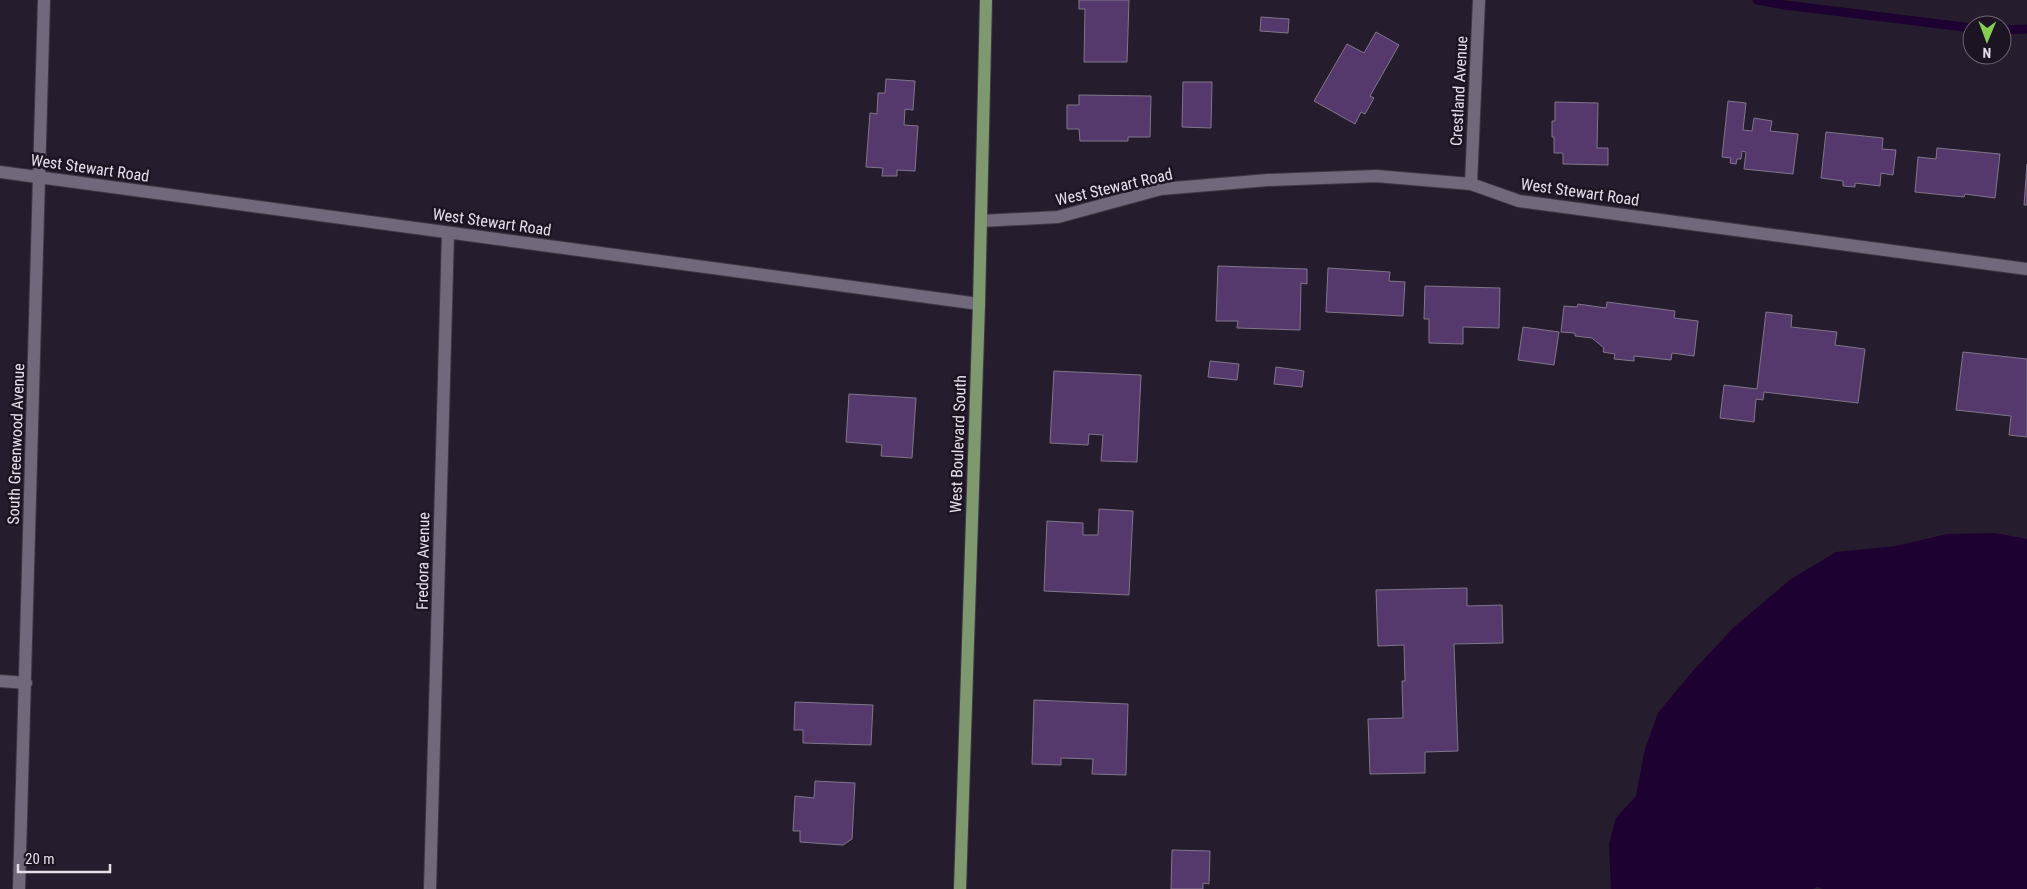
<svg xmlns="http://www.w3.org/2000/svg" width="2027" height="889" font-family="'Roboto Condensed',sans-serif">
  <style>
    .water { fill: #1d0130 }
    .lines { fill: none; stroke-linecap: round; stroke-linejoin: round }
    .stream { stroke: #1d0130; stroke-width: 9 }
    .building { fill: #55396d; stroke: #80768a }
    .minor-casing { stroke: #3d3744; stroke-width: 14 }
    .major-casing { stroke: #3d3744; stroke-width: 14 }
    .minor { stroke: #72687b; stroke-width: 12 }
    .major { stroke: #7e996e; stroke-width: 12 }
    .labels { text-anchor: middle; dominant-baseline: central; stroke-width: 5; stroke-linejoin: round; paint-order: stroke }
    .street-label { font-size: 16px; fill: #e5dfea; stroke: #1c1323 }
  </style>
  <rect width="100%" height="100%" fill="#251d2d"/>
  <path class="water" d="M1995,533L2027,539V889H1823L1817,887L1813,889H1611L1609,844L1616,818L1636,796L1645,749L1658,713L1692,672L1733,628L1791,579L1836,552L1896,546L1947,534Z"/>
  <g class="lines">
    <path class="stream" d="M1757,0L1785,5L1972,28
      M2002,30L2027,29"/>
  </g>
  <path class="building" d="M1079,0H1129L1127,62H1084L1085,9H1079Z
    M1261,17L1289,19L1288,33L1260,31Z
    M1376,32L1399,45L1370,96L1374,98L1365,114L1361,112L1355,124L1314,101L1347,44L1364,53Z
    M886,79L915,81L913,110L905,109L904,125L918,126L915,171L897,170V176H882L883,168L866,167L870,113L877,114L878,93H885Z
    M1183,82H1212L1211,128L1182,127Z
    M1079,95L1151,96L1150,137H1128V141H1080L1079,129H1067V105H1079Z
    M1728,101L1746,103L1743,130L1752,131L1754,118L1772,121L1770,131L1798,134L1793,174L1744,169L1746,152L1742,151L1741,159H1737L1736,164L1730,163L1731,158L1722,157Z
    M1555,102L1598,103L1597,148H1608V165L1563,164V153H1554V137H1552V121H1555Z
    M1826,132L1883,138L1882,149L1896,150L1893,175L1881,173L1880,186L1855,183V187L1843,186V181L1821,178Z
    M1937,148L2000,154L1995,198L1965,194L1964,197L1915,192L1918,157L1936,159Z
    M2027,164V205H2024Z
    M1218,266L1307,269V284L1301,283L1300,330L1237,328L1238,321H1216Z
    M1328,268L1390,272L1389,281L1405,282L1403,316L1326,312Z
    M1425,286L1500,288L1499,328L1463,327V344L1429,343V319H1424Z
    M1607,302L1675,311L1674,318L1698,321L1694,356L1672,353L1671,360L1634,356V361L1614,359L1615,354L1603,352L1604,348L1592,338L1575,336V333L1561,332L1564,306L1577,307L1578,304L1606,308Z
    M1766,312L1792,315L1791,327L1837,332L1835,345L1865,349L1858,403L1764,392L1763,400L1756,399L1754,422L1720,418L1724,385L1757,389Z
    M1523,327L1559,332L1554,365L1518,360Z
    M1963,352L2027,359V437L2009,435L2011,416L1956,410Z
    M1210,361L1239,364L1237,380L1208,377Z
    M1276,367L1304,371L1302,387L1274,384Z
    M1054,371L1141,375L1137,462L1101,461L1103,435L1089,434L1088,445L1050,443Z
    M849,394L916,398L912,458L881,456L882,445L846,442Z
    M1099,509L1133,511L1129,595L1044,591L1047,521L1083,523V535H1098Z
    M1467,588V606L1502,605L1503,643L1454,644L1458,751L1425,752V773L1370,774L1368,719L1403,718L1402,681H1405L1404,645L1378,646L1376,590Z
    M1034,700L1128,704L1126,775L1092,774L1093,759L1061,758V765L1032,764Z
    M795,702L873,705L871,745L803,743V730H794Z
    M815,781L855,783L852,839L843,845L800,842V831H793L795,796L814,798Z
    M1172,850L1210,851L1209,884L1203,883V889H1171Z"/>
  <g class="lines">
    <defs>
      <path id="minor" d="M0,172L979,304
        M1471,184L1479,0
        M981,221L1058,217L1161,189L1268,180L1376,176L1471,184L1519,201L2027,269
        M0,681L26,683
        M19,889L44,0
        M430,889L448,233"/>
      <path id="major" d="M960,889L979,304L986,0"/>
    </defs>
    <use href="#minor" class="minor-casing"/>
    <use href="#major" class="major-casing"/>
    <use href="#minor" class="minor"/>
    <use href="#major" class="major"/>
  </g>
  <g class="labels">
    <g class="street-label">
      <text transform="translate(1459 91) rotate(-87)">Crestland Avenue</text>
      <text transform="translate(90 168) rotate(8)">West Stewart Road</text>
      <text transform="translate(1114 187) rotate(-13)">West Stewart Road</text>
      <text transform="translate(1580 192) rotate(8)">West Stewart Road</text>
      <text transform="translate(492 222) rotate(8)">West Stewart Road</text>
      <text transform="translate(16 444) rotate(-88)">South Greenwood Avenue</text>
      <text transform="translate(958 444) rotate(-88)">West Boulevard South</text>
      <text transform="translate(423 561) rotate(-89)">Fredora Avenue</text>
    </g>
  </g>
  <g transform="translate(1987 40) rotate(181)"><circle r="24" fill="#1c1323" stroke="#6c6573"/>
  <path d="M0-4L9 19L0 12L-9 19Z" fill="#84cf4d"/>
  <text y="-8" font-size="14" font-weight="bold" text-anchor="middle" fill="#e5dfea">N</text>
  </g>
  <path d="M18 864v8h92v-8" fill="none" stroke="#e5dfea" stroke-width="2.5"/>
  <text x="25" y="864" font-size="15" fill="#e5dfea" stroke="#1c1323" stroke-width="4" paint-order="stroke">20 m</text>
</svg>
